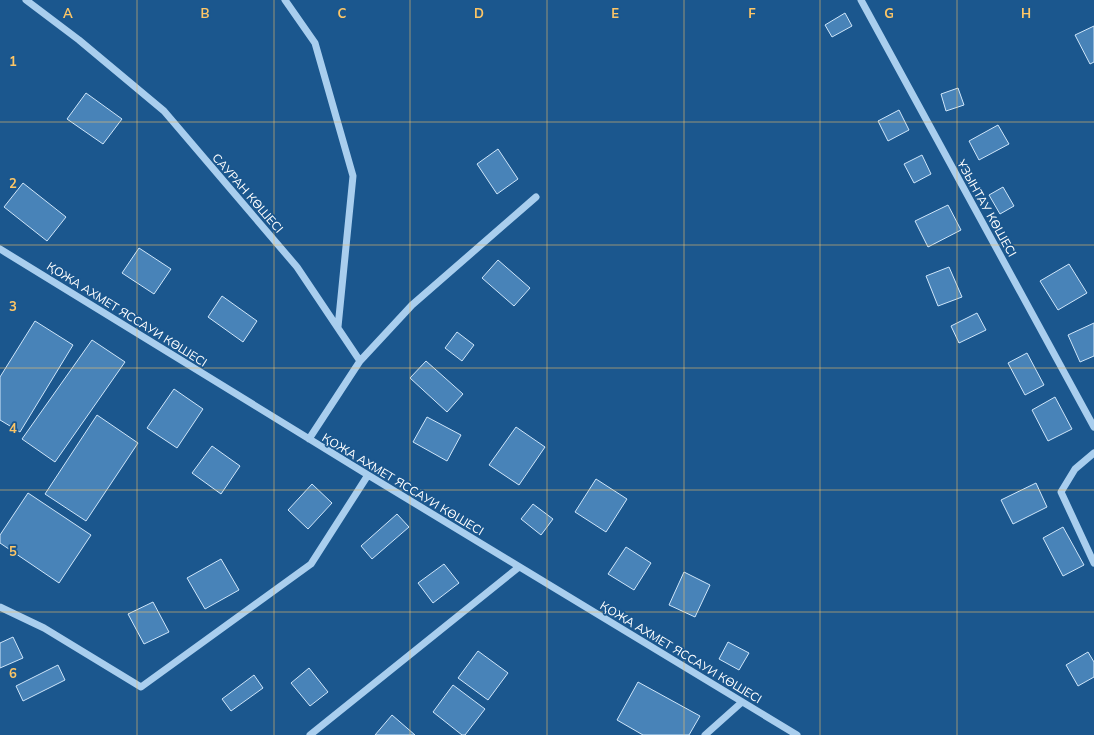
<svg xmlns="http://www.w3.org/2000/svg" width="1094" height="735" font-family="Mulish,sans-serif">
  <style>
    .building { fill: #4883b8; stroke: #cfe6fa }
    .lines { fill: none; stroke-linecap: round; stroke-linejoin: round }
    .minor { stroke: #a9ceee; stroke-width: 7 }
    .grid { fill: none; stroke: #fec666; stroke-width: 1; stroke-opacity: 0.55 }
    .labels { text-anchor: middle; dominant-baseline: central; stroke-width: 3.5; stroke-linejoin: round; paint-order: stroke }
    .street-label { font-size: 12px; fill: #fff; stroke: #1b578e }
    .grid-label { font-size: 13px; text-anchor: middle; font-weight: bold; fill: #fec666; stroke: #1b578e; stroke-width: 3.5; stroke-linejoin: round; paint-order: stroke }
  </style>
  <rect width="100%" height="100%" fill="#1b578e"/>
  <path class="building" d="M845,13L852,26L832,37L825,25Z
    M1094,26V62L1090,64L1075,35Z
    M958,88L964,105L946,111L941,94Z
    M86,93L122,119L103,144L67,119Z
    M899,110L909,130L888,141L878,121Z
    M998,125L1009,144L979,160L969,141Z
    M498,149L518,179L497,194L477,164Z
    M922,155L931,174L914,183L904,164Z
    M23,183L66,217L47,241L4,207Z
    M1003,187L1014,206L1000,214L989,195Z
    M948,205L961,230L928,247L915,221Z
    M139,248L171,269L154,294L122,273Z
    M498,260L530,288L514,306L482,278Z
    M1069,264L1087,293L1058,310L1040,281Z
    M949,267L962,297L938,306L926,276Z
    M222,296L257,321L243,342L208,317Z
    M977,313L986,330L959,343L951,326Z
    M35,321L73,345L20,432L0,420V377Z
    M1094,323V356L1080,362L1068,335Z
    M457,332L474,345L462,361L445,348Z
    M92,340L125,362L55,462L22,439Z
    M1027,353L1044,385L1025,395L1008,363Z
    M426,361L463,394L447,412L410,378Z
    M174,389L203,409L177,448L147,428Z
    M1055,397L1072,429L1048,441L1032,410Z
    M97,415L138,443L86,521L45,494Z
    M427,417L461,435L447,461L413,442Z
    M516,427L545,447L519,485L489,465Z
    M212,446L240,466L221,494L192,473Z
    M596,479L627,499L606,532L575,512Z
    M1036,483L1047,507L1013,524L1001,500Z
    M312,484L332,503L308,529L288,510Z
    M28,493L91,535L59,583L0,543V535Z
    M533,504L553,519L541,535L521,519Z
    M397,514L409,527L372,559L361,546Z
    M1063,527L1084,565L1063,576L1043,538Z
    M626,547L651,563L634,590L608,574Z
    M221,559L239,590L205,609L187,578Z
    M444,564L459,583L433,603L418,583Z
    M684,572L710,585L695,617L669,605Z
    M153,602L169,632L144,644L128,614Z
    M13,637L23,658L0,668V643Z
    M728,642L749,653L739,670L719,659Z
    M478,651L508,673L488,700L458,678Z
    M1088,652L1094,662V677L1078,686L1066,665Z
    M58,665L65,680L23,701L16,686Z
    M309,668L328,692L310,706L291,683Z
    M254,675L263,688L231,711L222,699Z
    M638,682L700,716L689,735H643L617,720Z
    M453,685L485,709L465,735H462L433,712Z
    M392,715L415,735H375Z"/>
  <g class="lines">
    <path class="minor" d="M26,0L79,40L164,111L297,267L360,361L309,439
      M285,0L315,43L353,176L338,327
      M861,0L1094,427
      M0,249L368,475L797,735
      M360,361L412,305L536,197
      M1094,453L1075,469L1061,492L1094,563
      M0,607L44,628L141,687L311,564L368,475
      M310,735L519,567
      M705,735L742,702"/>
  </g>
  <path class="grid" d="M137,0V735M274,0V735M410,0V735M547,0V735M684,0V735M820,0V735M957,0V735M0,122H1094M0,245H1094M0,368H1094M0,490H1094M0,612H1094"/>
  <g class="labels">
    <g class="street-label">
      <text transform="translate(248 193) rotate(49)">САУРАН КӨШЕСІ</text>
      <text transform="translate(987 208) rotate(61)">ҰЗЫНТАУ КӨШЕСІ</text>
      <text transform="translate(127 314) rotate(32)">ҚОЖА АХМЕТ ЯССАУИ КӨШЕСІ</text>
      <text transform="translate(403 484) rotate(31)">ҚОЖА АХМЕТ ЯССАУИ КӨШЕСІ</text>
      <text transform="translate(681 652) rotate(31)">ҚОЖА АХМЕТ ЯССАУИ КӨШЕСІ</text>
    </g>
  </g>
  <g class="grid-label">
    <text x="68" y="18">A</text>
    <text x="205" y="18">B</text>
    <text x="342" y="18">C</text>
    <text x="479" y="18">D</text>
    <text x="615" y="18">E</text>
    <text x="752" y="18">F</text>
    <text x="889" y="18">G</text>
    <text x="1026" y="18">H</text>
    <text x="13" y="66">1</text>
    <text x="13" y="188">2</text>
    <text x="13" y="311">3</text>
    <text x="13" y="433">4</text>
    <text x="13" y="556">5</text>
    <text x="13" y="678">6</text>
  </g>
</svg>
